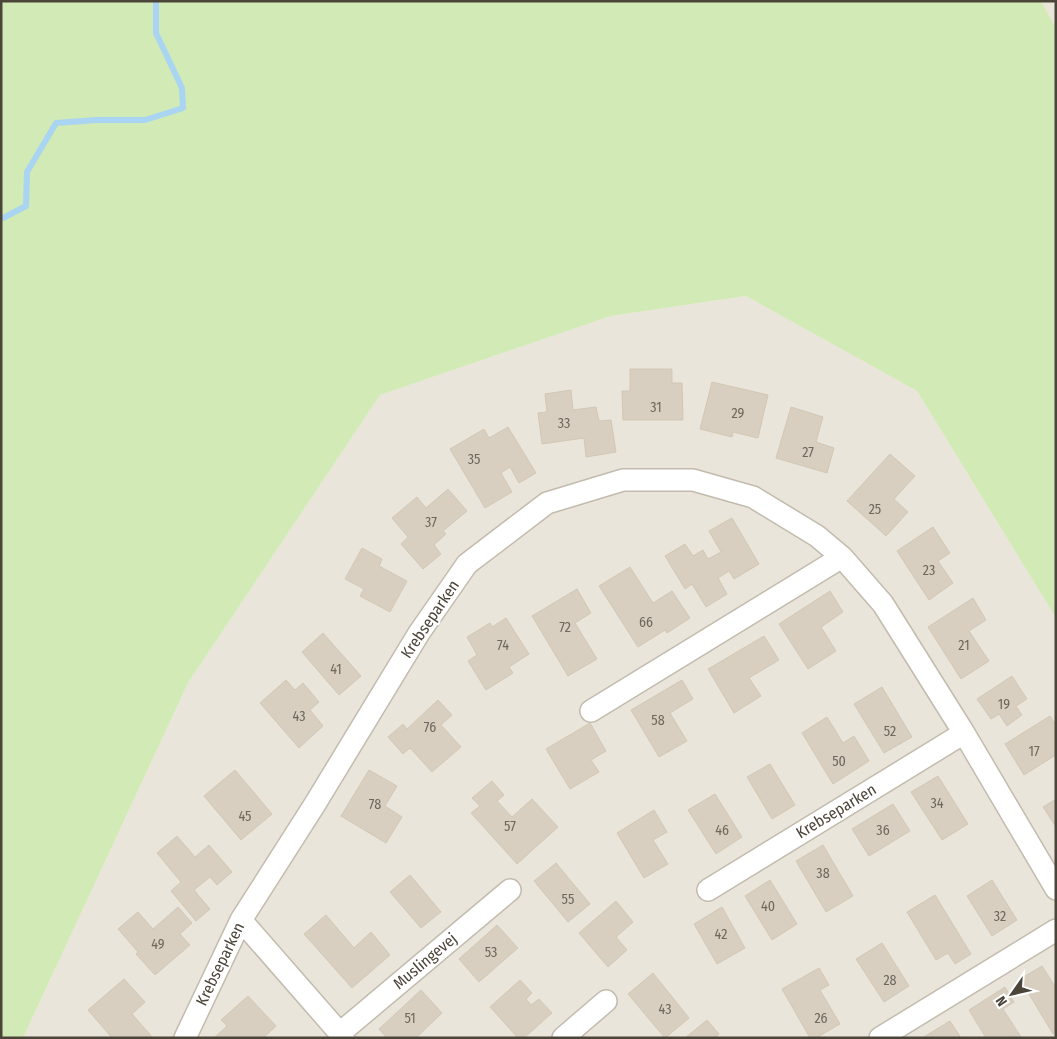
<svg xmlns="http://www.w3.org/2000/svg" width="1057" height="1039" font-family="'Fira Sans Condensed',sans-serif">
  <style>
    .residential { fill: #eae5da }
    .green { fill: #d2eab5 }
    .lines { fill: none; stroke-linecap: round; stroke-linejoin: round }
    .stream { stroke: #a9d4f2; stroke-width: 6 }
    .building { fill: #d8cfc1; stroke: #d3c7b4 }
    .minor-casing { stroke: #c2bbae; stroke-width: 24 }
    .minor { stroke: #fff; stroke-width: 21 }
    .labels { text-anchor: middle; dominant-baseline: central; stroke-width: 4; stroke-linejoin: round; paint-order: stroke }
    .number-label { font-size: 14px; fill: #6e675b }
    .street-label { font-size: 16px; fill: #4b4439; stroke: #fff }
  </style>
  <rect width="100%" height="100%" fill="#f6f3ec"/>
  <path class="residential" d="M1041,1H1056V28Z
    M746,296L917,391L1056,618V1038H23L188,683L380,395L611,316Z"/>
  <path class="green" d="M1,1H1041L1056,28V618L917,391L746,296L611,316L380,395L188,683L23,1038H1Z"/>
  <g class="lines">
    <path class="stream" d="M1,219L26,206L27,172L56,123L96,120H145L183,108L182,88L156,33V1"/>
  </g>
  <path class="building" d="M630,369H672V383H682L683,420H623L622,391H630Z
    M712,382L768,395L758,438L733,432L732,437L700,429Z
    M571,390L573,410L596,407L599,421L611,420L616,452L586,457L584,438L542,444L538,413L547,412L545,394Z
    M791,407L823,417L816,442L834,448L827,473L776,458Z
    M508,427L536,473L519,483L510,467L501,473L512,492L485,508L450,449L484,429L489,438Z
    M890,454L915,476L894,499L908,512L886,536L847,501Z
    M448,489L467,511L443,531L446,534L434,545L441,554L423,569L401,544L408,537L392,518L417,497L426,508Z
    M732,518L759,564L734,579L729,571L718,578L727,594L706,607L692,584L685,589L665,556L685,544L693,556L703,550L708,559L721,552L709,531Z
    M933,527L950,553L938,561L953,583L929,600L897,551Z
    M362,548L382,559L379,566L407,581L390,612L360,596L364,589L345,579Z
    M630,567L653,603L672,591L690,618L667,633L665,630L638,647L599,586Z
    M577,589L591,613L575,623L597,659L568,676L532,616Z
    M830,591L843,612L821,627L836,651L808,669L779,624Z
    M973,598L986,620L969,631L989,661L961,679L928,627Z
    M506,618L529,654L509,667L513,673L486,690L468,661L477,655L467,637L490,623L492,627Z
    M323,633L361,676L339,695L302,652Z
    M764,636L779,660L749,678L761,696L734,713L708,669Z
    M1012,676L1027,699L1016,706L1022,715L1007,726L999,714L991,719L977,699Z
    M286,680L295,690L303,683L319,702L310,710L323,726L299,748L260,703Z
    M682,680L693,699L670,713L687,741L659,757L631,710Z
    M882,687L912,737L884,753L854,704Z
    M438,700L452,715L441,725L461,747L432,772L410,748L403,754L388,737L403,724L407,729Z
    M1050,716L1056,725V755L1024,775L1005,744Z
    M827,717L843,743L854,736L869,761L833,784L802,733Z
    M590,723L606,751L591,760L599,772L570,789L546,749Z
    M770,764L795,805L772,819L747,777Z
    M235,770L272,814L241,840L204,796Z
    M369,770L397,786L385,806L402,817L386,843L341,816Z
    M938,776L968,824L942,840L911,792Z
    M492,781L504,795L497,801L512,817L532,799L558,827L517,864L471,813L480,806L472,798Z
    M715,794L742,837L716,854L688,810Z
    M1056,799V827L1043,807Z
    M893,804L910,831L869,856L852,829Z
    M654,810L667,832L653,840L668,864L644,878L617,833Z
    M177,836L195,857L209,845L232,872L217,885L210,877L194,890L210,909L196,921L171,891L181,882L157,853Z
    M823,845L853,896L826,912L796,861Z
    M556,863L590,904L568,922L534,881Z
    M410,875L441,912L421,928L390,892Z
    M770,880L797,924L772,940L745,896Z
    M992,880L1017,920L992,936L967,896Z
    M935,895L971,954L955,964L948,953L936,960L907,912Z
    M616,901L633,922L616,937L627,950L608,967L579,933Z
    M178,907L192,923L180,934L190,945L155,975L136,954L138,952L118,929L138,912L153,929Z
    M722,907L745,948L717,964L694,924Z
    M326,915L354,948L371,932L390,955L352,988L304,934Z
    M497,925L518,948L479,982L459,959Z
    M882,943L909,986L884,1002L856,959Z
    M1042,966L1056,988V1032L1053,1034L1020,979Z
    M819,968L829,985L820,990L840,1024L816,1038H810L782,989Z
    M653,973L689,1018L665,1038L628,994Z
    M124,979L145,1002L132,1014L153,1038H112L88,1010Z
    M520,980L532,993L526,999L531,1005L539,999L552,1013L524,1038H518L490,1007Z
    M1005,987L1014,1002L1003,1009L1021,1037L986,1038L969,1010Z
    M421,990L442,1013L416,1038H387L379,1029Z
    M248,996L276,1026L263,1038H214L227,1026L221,1020Z
    M707,1020L719,1034L715,1038H685Z
    M950,1021L961,1038H922Z"/>
  <g class="lines">
    <defs>
      <path id="minor" d="M591,711L842,557
        M708,890L964,733
        M241,920L344,1038
        M340,1033L510,890
        M185,1038L241,920L315,804L419,633L467,564L547,503L623,480H693L753,497L817,536L842,557L883,604L964,733L1056,889
        M563,1038L606,1001
        M880,1038L1056,930"/>
    </defs>
    <use href="#minor" class="minor-casing"/>
    <use href="#minor" class="minor"/>
  </g>
  <g class="labels">
    <g class="number-label">
      <text x="656" y="407">31</text>
      <text x="738" y="413">29</text>
      <text x="564" y="423">33</text>
      <text x="808" y="452">27</text>
      <text x="474" y="459">35</text>
      <text x="875" y="509">25</text>
      <text x="431" y="522">37</text>
      <text x="929" y="570">23</text>
      <text x="646" y="622">66</text>
      <text x="565" y="627">72</text>
      <text x="503" y="645">74</text>
      <text x="964" y="645">21</text>
      <text x="336" y="669">41</text>
      <text x="1004" y="704">19</text>
      <text x="299" y="716">43</text>
      <text x="658" y="720">58</text>
      <text x="430" y="727">76</text>
      <text x="890" y="731">52</text>
      <text x="1034" y="751">17</text>
      <text x="839" y="761">50</text>
      <text x="937" y="803">34</text>
      <text x="375" y="804">78</text>
      <text x="245" y="816">45</text>
      <text x="510" y="826">57</text>
      <text x="722" y="830">46</text>
      <text x="883" y="830">36</text>
      <text x="823" y="873">38</text>
      <text x="568" y="899">55</text>
      <text x="768" y="906">40</text>
      <text x="1000" y="916">32</text>
      <text x="721" y="934">42</text>
      <text x="158" y="944">49</text>
      <text x="491" y="952">53</text>
      <text x="890" y="980">28</text>
      <text x="665" y="1009">43</text>
      <text x="410" y="1018">51</text>
      <text x="821" y="1018">26</text>
    </g>
    <g class="street-label">
      <text transform="translate(430 619) rotate(-56)">Krebseparken</text>
      <text transform="translate(836 811) rotate(-31)">Krebseparken</text>
      <text transform="translate(425 961) rotate(-40)">Muslingevej</text>
      <text transform="translate(220 964) rotate(-64)">Krebseparken</text>
    </g>
  </g>
  <rect width="1057" height="1039" fill="none" stroke="#4b4439" stroke-width="5"/>
  <g transform="translate(1012 994) rotate(236)" stroke="#ffffff" stroke-width="4" paint-order="stroke">
  <path d="M0-4L9 19L0 12L-9 19Z" fill="#4b4439"/>
  <text y="-8" font-size="14" font-weight="bold" text-anchor="middle" fill="#4b4439">N</text>
  </g>
</svg>
